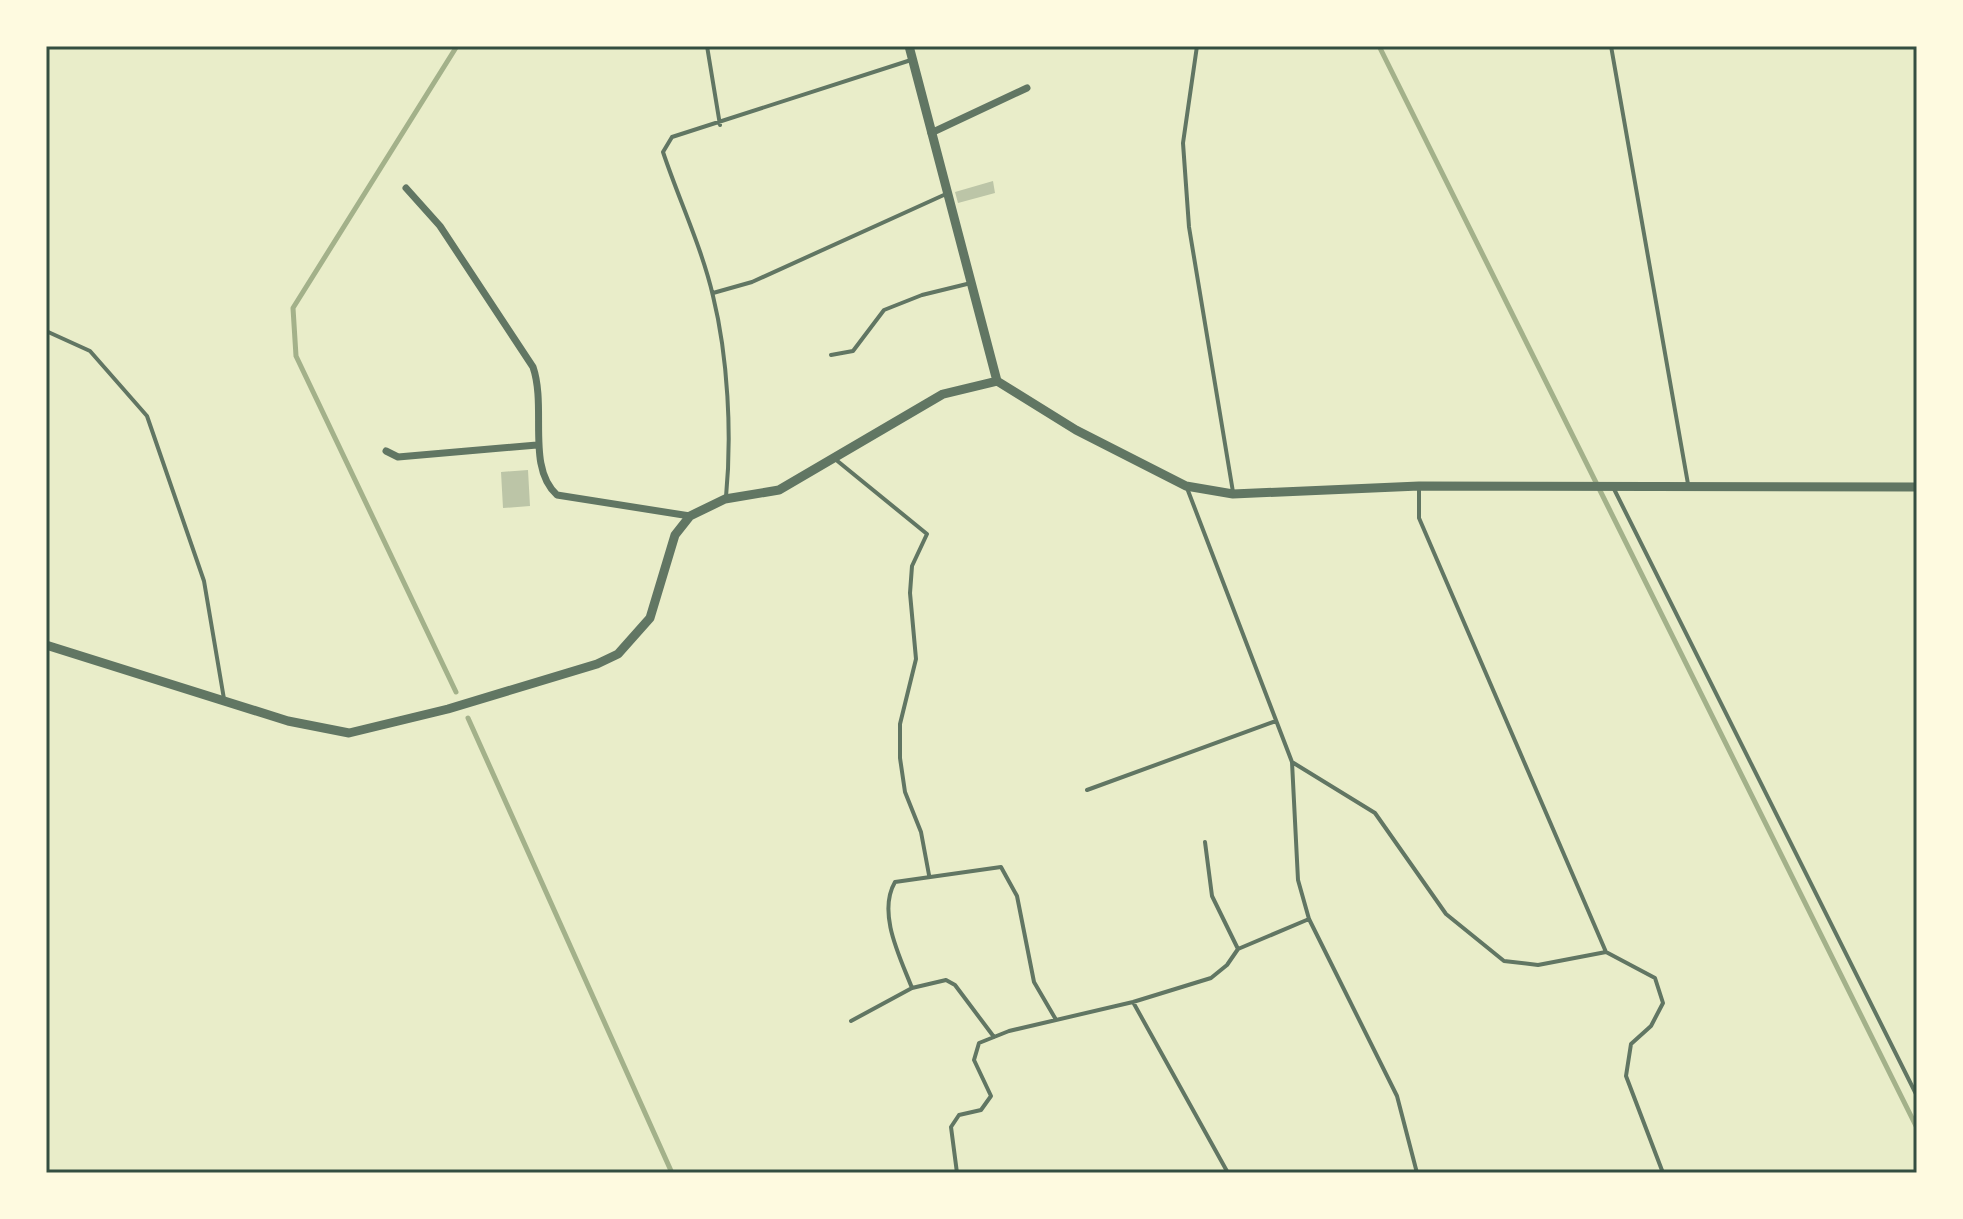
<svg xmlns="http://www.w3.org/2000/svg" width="1963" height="1219" font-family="'IBM Plex Serif',serif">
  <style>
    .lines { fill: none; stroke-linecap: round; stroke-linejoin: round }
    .stream { stroke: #a3b18a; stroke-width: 5 }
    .building { fill: #bcc5a7 }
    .service { stroke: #617663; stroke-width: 4 }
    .minor { stroke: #617663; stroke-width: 7 }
    .tertiary { stroke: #617663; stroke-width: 9 }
    .neatline { fill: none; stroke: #344e41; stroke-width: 3 }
  </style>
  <rect width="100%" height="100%" fill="#e9edc9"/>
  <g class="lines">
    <path class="stream" d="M1379,46L1917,1128
      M456,692L296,356L293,308L457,46
      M468,718L672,1173"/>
  </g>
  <path class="building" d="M993,181L995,193L958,203L955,192Z
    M528,470L530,506L503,508L501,472Z"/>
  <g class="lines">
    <path class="service" d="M707,46L720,125
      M1197,46L1183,143L1189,227L1233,492
      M1611,46L1688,484
      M713,293L752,282L946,194
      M46,331L90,351L147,416L204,581L224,699
      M831,355L853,351L884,310L922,295L971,283
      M835,459L927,534L912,566L910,593L916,659L900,724V758L905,792L921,832L929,875
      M1613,487L1917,1096
      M1187,488L1292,762L1298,880L1309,919L1397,1096L1417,1173
      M1419,489V518L1606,952L1655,978L1663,1003L1651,1026L1631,1044L1626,1076L1663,1173
      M726,497C732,435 728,357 713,296C702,248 679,200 663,152L672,137L911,60
      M1292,762L1375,813L1446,914L1504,961L1538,965L1606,952
      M1087,790L1276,721
      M1205,842L1212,896L1238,949
      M912,988C900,957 877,913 895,882L1001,867L1017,896L1034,982L1055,1018
      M1133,1002L1228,1173
      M851,1021L912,988L946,980L955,985L994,1037
      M957,1173L951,1127L959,1115L981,1110L991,1096L974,1060L979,1043L1009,1031L1133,1002L1211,978L1227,965L1238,949L1309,919"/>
    <path class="minor" d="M931,133L1027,88
      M406,188L440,226L533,367C547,408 526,467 557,495L690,516
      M386,451L398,457L537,445"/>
    <path class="tertiary" d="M909,46L997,381L1076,430L1186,486L1233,494L1419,486L1917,487
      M46,645L288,721L349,733L448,709L597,664L618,654L650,618L675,535L690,516L725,499L779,490L943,394L997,381"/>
  </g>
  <rect width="1963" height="1219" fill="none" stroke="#fefae0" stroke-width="96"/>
  <rect x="48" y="48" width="1867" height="1123" class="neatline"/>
</svg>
